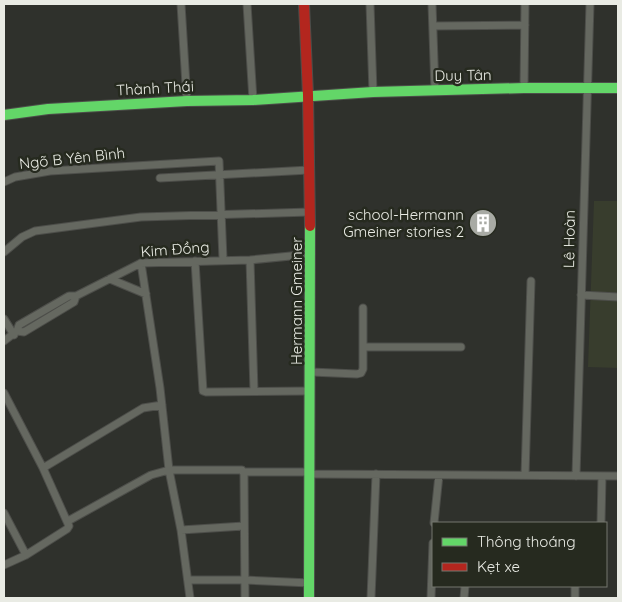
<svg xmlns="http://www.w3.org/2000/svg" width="622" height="602" font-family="Quicksand,sans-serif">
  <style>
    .built { fill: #383d2d }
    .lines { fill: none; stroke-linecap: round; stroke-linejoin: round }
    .street-casing { stroke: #4d4e4a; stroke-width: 9 }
    .fast-casing { stroke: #4d4e4a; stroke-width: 12 }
    .jam-casing { stroke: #4d4e4a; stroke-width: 12 }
    .street { stroke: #656860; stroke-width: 7 }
    .fast { stroke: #63d668; stroke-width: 10 }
    .jam { stroke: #b3261e; stroke-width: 10 }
    .labels { text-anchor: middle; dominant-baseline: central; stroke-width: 5; stroke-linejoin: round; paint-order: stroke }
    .street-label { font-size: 15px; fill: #e9ebe4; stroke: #262a1f }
    .poi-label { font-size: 15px; fill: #e9ebe4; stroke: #262a1f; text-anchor: end }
  </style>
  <rect width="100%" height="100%" fill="#2f312c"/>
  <path class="built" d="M594,201H618V368L588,367Z"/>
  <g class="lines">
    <defs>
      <path id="street" d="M181,4L187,101
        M247,4L253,100
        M370,4L373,92
        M432,4L435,90
        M433,26L525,25
        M524,88L525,4
        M160,178L309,170
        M4,182L15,177L50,171L219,161L223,259
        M4,252L22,237L35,231L141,217L310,212
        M250,260L254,391
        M195,261L203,391L206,392L310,391
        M141,263L160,388L169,470L181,530L190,598
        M110,279L146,294
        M581,295L618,297
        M4,319L14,335
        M17,331L19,325L69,296H76
        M4,341L17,331L24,332L74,302L76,296L141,263L250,260L311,254
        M363,347H461
        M311,372L357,374L361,373L363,369V308
        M4,393L43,468L69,526L67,529L26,555L4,565
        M43,468L143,408L162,405
        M244,472H310
        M310,474L618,476
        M525,475L531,281
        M576,476L590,4
        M4,513L26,555
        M68,521L151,475L169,470H242L244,474L245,598
        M434,523L439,475
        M601,523L602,476
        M181,530L244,526
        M188,580H245L310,583
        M575,586V598
        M371,598L376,474
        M431,598L433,543
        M464,598L465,586"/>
      <path id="fast" d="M4,115L48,109L187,101L253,100L373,92L524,88H618
        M309,598L310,226"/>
      <path id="jam" d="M304,4L308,95L310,226"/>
    </defs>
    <use href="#street" class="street-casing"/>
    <use href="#fast" class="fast-casing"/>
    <use href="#jam" class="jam-casing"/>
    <use href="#street" class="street"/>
    <use href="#fast" class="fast"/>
    <use href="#jam" class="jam"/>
  </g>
  <defs>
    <symbol id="building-disc" viewBox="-11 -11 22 22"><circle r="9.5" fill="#a8aaa4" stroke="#262a1f"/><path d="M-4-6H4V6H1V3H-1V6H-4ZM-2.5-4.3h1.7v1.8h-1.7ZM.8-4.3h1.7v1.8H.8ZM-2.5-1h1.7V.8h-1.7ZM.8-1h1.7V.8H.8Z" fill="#fff"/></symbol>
  </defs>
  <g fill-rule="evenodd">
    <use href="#building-disc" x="467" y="207" width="32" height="32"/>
  </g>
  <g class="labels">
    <g class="street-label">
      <text transform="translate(463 75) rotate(-1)">Duy Tân</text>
      <text transform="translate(155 88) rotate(-3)">Thành Thái</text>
      <text transform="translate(72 158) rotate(-6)">Ngõ B Yên Bình</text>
      <text transform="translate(569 239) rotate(-89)">Lê Hoàn</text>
      <text transform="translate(175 249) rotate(-4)">Kim Đồng</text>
      <text transform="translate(296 301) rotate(-90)">Hermann Gmeiner</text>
    </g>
    <g class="poi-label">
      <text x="464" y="214">school-Hermann<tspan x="464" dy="17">Gmeiner stories 2</tspan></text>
    </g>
  </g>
  <rect width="622" height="602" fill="none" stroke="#e9ebe4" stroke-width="10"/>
  <rect x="432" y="522" width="175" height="65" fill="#262a1f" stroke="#74776e"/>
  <rect x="442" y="538" width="25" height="8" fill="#63d668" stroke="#74776e"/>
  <text x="477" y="547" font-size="15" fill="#e9ebe4">Thông thoáng</text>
  <rect x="442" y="563" width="25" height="8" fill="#b3261e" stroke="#74776e"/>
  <text x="477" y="572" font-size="15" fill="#e9ebe4">Kẹt xe</text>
</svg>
